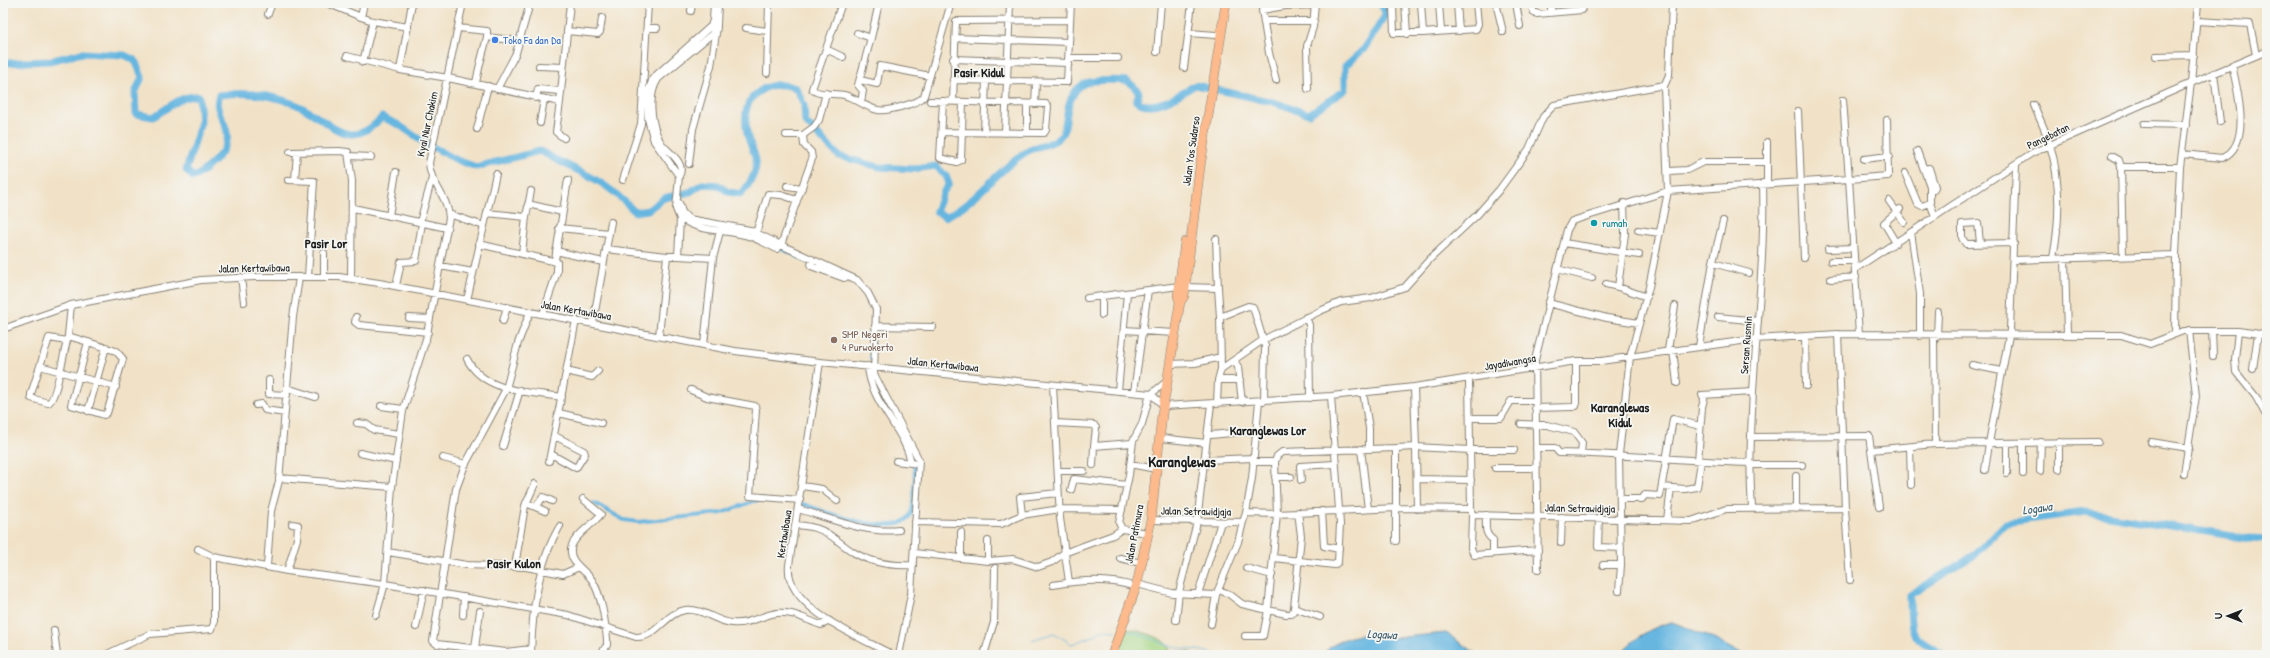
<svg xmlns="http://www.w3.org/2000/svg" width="2270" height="658" font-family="'Patrick Hand',sans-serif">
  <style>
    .green { fill: #a5d583; stroke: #607850 }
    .water { fill: #66b6e0; stroke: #41697e }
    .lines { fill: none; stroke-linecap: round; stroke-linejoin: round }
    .stream { stroke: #66b6e0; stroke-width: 1 }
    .canal { stroke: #66b6e0; stroke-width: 4 }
    .river { stroke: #66b6e0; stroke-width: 7 }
    .minor-casing { stroke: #867f72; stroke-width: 8 }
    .highway-casing { stroke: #867f72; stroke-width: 10 }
    .minor { stroke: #fff; stroke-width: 6 }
    .highway { stroke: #fcba8d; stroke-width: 9 }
    .shop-dot { fill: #3f7fe0; stroke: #f6f6f2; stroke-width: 1.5 }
    .culture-dot { fill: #0f9aa8; stroke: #f6f6f2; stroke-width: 1.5 }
    .education-dot { fill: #8d6e63; stroke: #f6f6f2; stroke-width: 1.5 }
    .labels { text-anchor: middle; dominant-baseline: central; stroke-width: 3.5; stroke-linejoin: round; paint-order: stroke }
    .shop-label { font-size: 11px; fill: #366cbe; stroke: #f6f6f2; text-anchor: start }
    .street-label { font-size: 11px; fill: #1c1c1c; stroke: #f6f6f2 }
    .culture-label { font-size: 11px; fill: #0d838f; stroke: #f6f6f2; text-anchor: start }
    .education-label { font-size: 11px; fill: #785e54; stroke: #f6f6f2; text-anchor: start }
    .water-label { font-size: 12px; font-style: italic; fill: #3a5a6a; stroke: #f6f6f2 }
    .quarter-label { font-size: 13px; font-weight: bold; fill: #1c1c1c; stroke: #f6f6f2 }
    .district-label { font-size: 15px; font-weight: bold; fill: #1c1c1c; stroke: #f6f6f2 }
  </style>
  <rect width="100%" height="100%" fill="#f6f6f2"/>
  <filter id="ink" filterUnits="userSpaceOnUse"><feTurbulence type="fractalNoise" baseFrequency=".025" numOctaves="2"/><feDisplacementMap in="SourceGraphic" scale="8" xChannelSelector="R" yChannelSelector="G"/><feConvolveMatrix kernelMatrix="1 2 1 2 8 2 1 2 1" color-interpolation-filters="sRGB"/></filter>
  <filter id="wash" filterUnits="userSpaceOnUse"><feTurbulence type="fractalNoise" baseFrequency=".012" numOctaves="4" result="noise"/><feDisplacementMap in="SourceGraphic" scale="16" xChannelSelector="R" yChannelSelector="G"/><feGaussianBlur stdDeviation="0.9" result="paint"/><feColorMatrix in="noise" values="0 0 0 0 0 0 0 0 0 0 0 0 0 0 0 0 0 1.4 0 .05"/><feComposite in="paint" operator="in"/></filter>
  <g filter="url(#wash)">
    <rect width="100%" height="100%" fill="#f1e2c7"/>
    <path class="green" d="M1123,627C1138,632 1167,635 1170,652H1190L1192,655H1113Z"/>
    <path class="water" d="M1672,622L1710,637L1743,655H1694L1668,652L1661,655H1619C1633,639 1651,627 1672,622Z
      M1375,633L1394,638L1446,633L1478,655H1322C1337,638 1355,635 1375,633Z"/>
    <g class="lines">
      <path class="stream" d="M1125,631C1143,633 1156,642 1173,647C1187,650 1200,648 1214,655
        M1032,640L1054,633L1072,644L1096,635L1101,630L1116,631
        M1249,655L1257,651L1296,655"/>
      <path class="canal" d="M699,40L710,30
        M696,223L714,227
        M781,248L813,264
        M871,359L872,340
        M797,502C819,510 887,536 906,520C914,513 913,504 914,494C915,479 917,463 909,449
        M594,503L624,520L638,522L722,513L754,501L763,499"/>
      <path class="river" d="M3,63L49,61L82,53L124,55L135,60L142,77L135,93L136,114L153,117C169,108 180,95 199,96L201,122L186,170L193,177C201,175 204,170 210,165C249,130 209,119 219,95C246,91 271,94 297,105C329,119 348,155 382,117L399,125L422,141L457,160L476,167L540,151C557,161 576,169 593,178C609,187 623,199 635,212L648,210L664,198L690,192L702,184L718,185L728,192L741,194C749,185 757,174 756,161C755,152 749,143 747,134C744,114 744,100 763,89C775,83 784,84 796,88L804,105L805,122L839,156L879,167L914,169L936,166L946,176L949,184L944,191L936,211L945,217C977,203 997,169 1028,151C1036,146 1047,146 1056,140C1071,131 1062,108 1075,92C1077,88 1085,82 1090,82C1095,80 1121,80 1126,81C1132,84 1135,87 1139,93L1136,101C1155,113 1179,95 1195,85L1273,102L1309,114L1345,90V66L1364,49L1386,14L1380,3
        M1945,655C1908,635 1911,636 1910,595L1974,555L2006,523L2085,512L2250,539L2267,540"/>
    </g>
  </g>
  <g filter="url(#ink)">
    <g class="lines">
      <defs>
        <path id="minor" d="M327,3L361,17
          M842,3L812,89C818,96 835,93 844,95C856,98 866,108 878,110C886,112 920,103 924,96L951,3
          M1402,3H1395L1393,6L1394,33H1423
          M1405,3L1407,34
          M1421,3L1423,33L1476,29L1478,24L1476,3
          M1439,3L1441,31
          M1457,3L1459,31
          M1496,3L1503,32
          M1516,3L1520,26
          M1532,3L1533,11L1537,14L1582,10L1585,3
          M1551,3V12
          M691,11L692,3
          M268,14L272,3
          M373,21L408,27
          M1264,21H1314
          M2197,21L2250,24L2256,55
          M458,28L487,31V37L519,41
          M647,28H657
          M746,28L767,31
          M567,31L598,34L600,32L602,18
          M857,33L871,38L879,3
          M1189,33L1216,35
          M955,38L1069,42
          M826,49L843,57
          M1157,52L1161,3
          M347,56L400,70L448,78L560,102L570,3
          M2156,56L2194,55
          M1069,58H1118
          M953,59L1069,63
          M363,62L373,21L361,17L364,3
          M539,66L563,67
          M1184,68L1192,3
          M400,70L412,3
          M767,73L769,3
          M2214,73L2220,122
          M860,80L877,84L880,66L930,76
          M953,80L1067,82L1071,3
          M1276,80L1269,53L1262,10L1285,6L1315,5
          M476,84C478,68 483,54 487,37
          M497,89L516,53L530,3
          M1308,89L1307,46L1313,27L1315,3
          M826,93L819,120L814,127L803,135L804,145L811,152L812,159L781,245L857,280L868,293L876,309L874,374L919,460L911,594L899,655
          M536,98L538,89L560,91
          M1843,100L1849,179L1888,176L1887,120
          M930,101L1046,104L1048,106L1046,130L1044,133L943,132
          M943,101L940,158L957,162L961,160L963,102
          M953,101L956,21L1070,20
          M560,102L556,132L564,138
          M861,102L863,91L858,85L871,38
          M1035,104L1036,83
          M2034,105C2039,118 2046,131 2050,145C2061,182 2060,221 2053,258
          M1798,111L1804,258
          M540,123L544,99
          M2144,124L2186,125
          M477,129L488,86
          M984,132L986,81
          M1005,133L1010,3
          M1027,133V104
          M786,135H803
          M1767,142V183
          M1917,151L1930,186V203L1935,216
          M290,152L339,151L348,152L352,181L351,278
          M2182,154L2222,158C2253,145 2237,89 2232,65
          M349,156L371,157
          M2112,156L2119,160L2121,167L2123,256
          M1864,159L1889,156
          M689,164L693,129L711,66L717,27
          M2016,165L2010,330L1989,443L2098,442
          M2121,167H2180
          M1924,169L1929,168L1935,187L1934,190H1931
          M1669,171L1687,170L1703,162H1767
          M1905,173L1918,204L1922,206L1930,203
          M679,176C687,162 667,152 661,143C651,126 647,96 658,79L712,34L717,25L718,3
          M288,180L314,181L308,277
          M295,180L297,152
          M623,180L641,124L648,3
          M787,186L802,188
          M1889,201L1904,222
          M679,203L682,212L689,219L750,230L781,245L777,249C768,245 760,240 751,237C731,229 698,233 681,218
          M1624,203L1625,234L1618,287L1647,297
          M528,204L562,212
          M353,208L447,228
          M487,213L526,217L531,191
          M449,214L484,226
          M389,216L396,172
          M680,219L676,209L679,176L654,141L648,119V92L653,78L711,26L713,20L714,3
          M420,222L432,178
          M559,228L609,233
          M1638,230L1660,233
          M1911,232L1920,294V336
          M756,233L768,194L781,195L797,200
          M1216,239L1218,288
          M1564,243L1639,255
          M1896,243L1884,223L1900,209
          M1980,243L1978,223L1962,224V238L1966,244L2014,243
          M479,244L557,262V272L543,314
          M606,249L667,256
          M1828,249L1853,248
          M556,251L603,262
          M522,254L526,217
          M678,256L713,258
          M2065,258L2067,334
          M812,259L811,266L844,278L846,277
          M555,260L568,180
          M2014,260L2176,255L2180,167L2191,83L2267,51
          M1831,261H1854
          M1713,263L1749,273
          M440,266L473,272
          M1557,269L1592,278
          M1855,269L2032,153L2191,83L2198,3
          M241,277L244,302
          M324,277V253
          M1831,279L1856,277
          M1606,284L1618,287
          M396,286L401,262L416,261L422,223
          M1185,287L1218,288L1220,317L1248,306L1253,307L1265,346L1264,401
          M1087,298L1179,286
          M467,300L496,174
          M1548,303L1607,318L1639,323
          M530,312L518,343L506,389L465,465L456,489L433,641L437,644L506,652L531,649
          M1102,315V296
          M356,317L355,322L359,325L428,332
          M1306,317L1309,325L1310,398
          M1718,317L1758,321
          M409,318L430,319
          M503,321L507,307
          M593,323L611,222
          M875,326L933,327
          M3,329L71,305L201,280L254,277H339L379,283L735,351L820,362L1151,394L1164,406L1331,396L1414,387L1576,361H1601L1755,339L1838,334L2121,335L2150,344L2183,331H2238L2235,359L2236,372L2256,397L2267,417
          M1124,330L1175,333
          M2212,331L2213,356
          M2238,331L2267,335
          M2175,334L2176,255
          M68,336L88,342L71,405L104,415L107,413L123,359L116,351L88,342
          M659,336L667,256H678L680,219L683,217
          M1805,336L1806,386
          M1934,336L1935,444
          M1937,336L1938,312
          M67,341L49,338L31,394V398L48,403C56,401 64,351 67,341L68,336L71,305
          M704,345L713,258L721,228
          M1699,346L1713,262L1723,221
          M1668,350L1675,306
          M1673,350L1677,383
          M467,359C484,393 530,392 562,397
          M1234,360L1238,367L1242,402
          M1576,361V406
          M820,362L789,565C784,608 862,638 893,655
          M1170,364L1195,363L1221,357
          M1972,365L2001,371
          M40,366L116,387
          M868,366C870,403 905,429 911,463L918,464
          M1221,369L1263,340L1320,311L1341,302L1371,298L1405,287L1430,259L1477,215L1499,190L1529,149L1543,117L1554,105L1664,85
          M2253,369L2258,334
          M566,371L592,377L598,371
          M1469,379L1471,509
          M269,380V394L287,395
          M1218,380H1240
          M1053,385L1060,518L1069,582
          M287,388L315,397
          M691,390L707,397L755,406L756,410L750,496L800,500
          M1118,391L1127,293
          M1134,392L1148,290
          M1363,392L1369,428V449
          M1151,394L1166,382
          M1702,395L1753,392
          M1217,404L1218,380L1221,369L1220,317
          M256,405L262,404L265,410L285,413
          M381,406L403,409
          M1535,408L1573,407
          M88,411L106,347
          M559,413L601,423
          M1470,418H1501L1511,401H1535
          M357,423L366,424L374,430L399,434
          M1055,423L1094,425L1096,428L1094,446
          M1521,424L1547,425L1574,432L1582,443L1581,453
          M1207,435C1224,435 1240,430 1256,432
          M1751,437L1869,436L1879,507
          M1160,438L1206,443
          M2059,442V469
          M2151,442L2189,448
          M2007,444V473
          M2023,444V474
          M503,446L520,390
          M1910,447L1911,485
          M1396,448L1416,447L1414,387
          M1536,448H1555L1559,453C1623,454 1687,461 1751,463
          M1361,449L1368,509
          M1871,450L1935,444L1989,443L1985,470
          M360,453L396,461
          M551,454L576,468L585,454L584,451L555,436
          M443,458L466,464
          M1205,460L1253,458
          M549,461L576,320
          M896,461L911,463
          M1698,461L1702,407L1705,395
          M1253,462H1275
          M1130,464L1156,469
          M1093,465L1094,446L1132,443
          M1751,465H1802
          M1495,468H1536
          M1058,471H1084
          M2040,471L2041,442
          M2184,474L2196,396L2189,330
          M1275,477H1291
          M279,478L392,487
          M1417,479L1471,480
          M1301,480L1300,466L1335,464
          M802,486L822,489L837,501
          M1662,487L1685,489L1697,487L1701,461
          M1071,490L1074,479L1127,485
          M583,499L601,514C593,525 577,533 572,545C566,562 585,569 592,580C602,596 605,621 607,639V645L600,655
          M1621,499H1642L1645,495L1660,496L1673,419L1700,426
          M526,503L545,511
          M536,507L543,497L552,501
          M1752,507C1749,469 1751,430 1753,392C1757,322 1765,253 1763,183
          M1845,508L1850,580
          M798,509C830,518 865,534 899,530
          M1417,509L1416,447L1470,450H1514
          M1796,509V476
          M1322,511L1324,546L1339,549
          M1246,513L1252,478L1259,401
          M1022,515L1020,497L1058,493
          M1472,515L1471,548L1474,555L1538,550
          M1486,515C1486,526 1484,534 1493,540V554
          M1599,517L1598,547L1621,548
          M1151,520L1243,522L1246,513L1277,514L1396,508L1471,509L1472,515L1691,521L1726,509L1845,508L1838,334
          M1667,520L1671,488
          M915,522L1001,524L1022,515L1060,509L1122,510
          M796,525C827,527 829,536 853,552C871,563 894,566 913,565
          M1122,529L1119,523L1129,475L1133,441L1142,424L1150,394
          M988,541V561
          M1561,543L1562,517
          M198,549L214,557
          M388,552L467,565L526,567L563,574L579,567
          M914,553L988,561L1013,559L1038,567L1052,562L1064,553L1113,535L1122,529L1148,533
          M961,557V532
          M1120,558L1141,563
          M1274,558L1334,565L1338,562L1340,524L1331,396
          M1603,565H1621L1619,454L1630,357L1649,287L1668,191L1664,86L1669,75L1672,3
          M267,566L271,511L279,481L293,317L299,278
          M515,566L525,506L535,484
          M1246,568L1272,575
          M1538,569L1535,360L1567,230L1572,221L1668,191L1849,179L1859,334
          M287,571L297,539L298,525L292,524
          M1137,584L1172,593L1216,595L1238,542L1243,522
          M1053,585C1082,580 1108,578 1136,587
          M1219,590L1229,594L1242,604L1268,610L1277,514L1275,462L1277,456L1282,452L1396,448V541
          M1619,591L1621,565
          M1198,594L1221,522
          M1294,608L1301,536L1298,512
          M376,615L385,584L568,615L636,637C657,638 665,613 685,610C703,608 716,622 732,623C748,625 762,615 777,613C793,611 806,620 821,625L830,621
          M463,615L464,597
          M1176,620L1179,592L1197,522L1211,404
          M1211,624L1216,595
          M416,627L424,590
          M54,630L57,655
          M1245,636H1263L1268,610L1286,614H1292L1294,608L1320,617
          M475,648L480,611
          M105,655L150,634L212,629L214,623V557L287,571L385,584L392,487L403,411L426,339L449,218C448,195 430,184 429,163L463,3
          M531,655C532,613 537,563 560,526
          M984,655L994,622L995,568"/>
        <path id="highway" d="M1180,302L1178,296L1185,242
          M1112,655L1137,584L1151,520L1162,414L1180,302L1184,296L1200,167L1226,3"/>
      </defs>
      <use href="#minor" class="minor-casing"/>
      <use href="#highway" class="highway-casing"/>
      <use href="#minor" class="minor"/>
      <use href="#highway" class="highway"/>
    </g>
  </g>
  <circle class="shop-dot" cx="495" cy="40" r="4"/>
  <circle class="culture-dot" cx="1594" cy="223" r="4"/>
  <circle class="education-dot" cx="834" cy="340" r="4"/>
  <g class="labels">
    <g class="shop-label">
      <text x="503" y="40">Toko Fa dan Da</text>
    </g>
    <g class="street-label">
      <text transform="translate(427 124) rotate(-78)">Kyai Nur Chakim</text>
      <text transform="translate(2048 136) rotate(-26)">Pangebatan</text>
      <text transform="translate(1191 151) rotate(-82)">Jalan Yos Sudarso</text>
      <text transform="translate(254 268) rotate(-1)">Jalan Kertawibawa</text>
      <text transform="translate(576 310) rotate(10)">Jalan Kertawibawa</text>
      <text transform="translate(1746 345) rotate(-86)">Sersan Rusmin</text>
      <text transform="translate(1510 362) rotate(-10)">Jayadiwangsa</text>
      <text transform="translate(943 364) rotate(6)">Jalan Kertawibawa</text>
      <text transform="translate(1580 508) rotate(1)">Jalan Setrawidjaja</text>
      <text transform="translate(1196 511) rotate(1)">Jalan Setrawidjaja</text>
      <text transform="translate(784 534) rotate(-81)">Kertawibawa</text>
      <text transform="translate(1134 534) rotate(-79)">Jalan Patimura</text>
    </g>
    <g class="culture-label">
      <text x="1602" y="223">rumah</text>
    </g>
    <g class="education-label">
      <text x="842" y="334">SMP Negeri<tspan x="842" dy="13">4 Purwokerto</tspan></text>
    </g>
    <g class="water-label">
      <text transform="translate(2037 508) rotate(-8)">Logawa</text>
      <text transform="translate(1382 634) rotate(3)">Logawa</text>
    </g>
    <g class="quarter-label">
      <text x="979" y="72">Pasir Kidul</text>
      <text x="326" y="243">Pasir Lor</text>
      <text x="1620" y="407">Karanglewas<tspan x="1620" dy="15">Kidul</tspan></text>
      <text x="1268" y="430">Karanglewas Lor</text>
      <text x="514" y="563">Pasir Kulon</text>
    </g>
    <g class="district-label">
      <text x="1182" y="461">Karanglewas</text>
    </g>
  </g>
  <rect width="2270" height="658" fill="none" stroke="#f6f6f2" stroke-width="16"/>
  <g transform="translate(2228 616) rotate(270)" stroke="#f6f6f2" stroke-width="3" paint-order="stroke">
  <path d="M0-3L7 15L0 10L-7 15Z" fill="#1c1c1c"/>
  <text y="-6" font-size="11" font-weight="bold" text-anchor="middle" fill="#1c1c1c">U</text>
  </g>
</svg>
